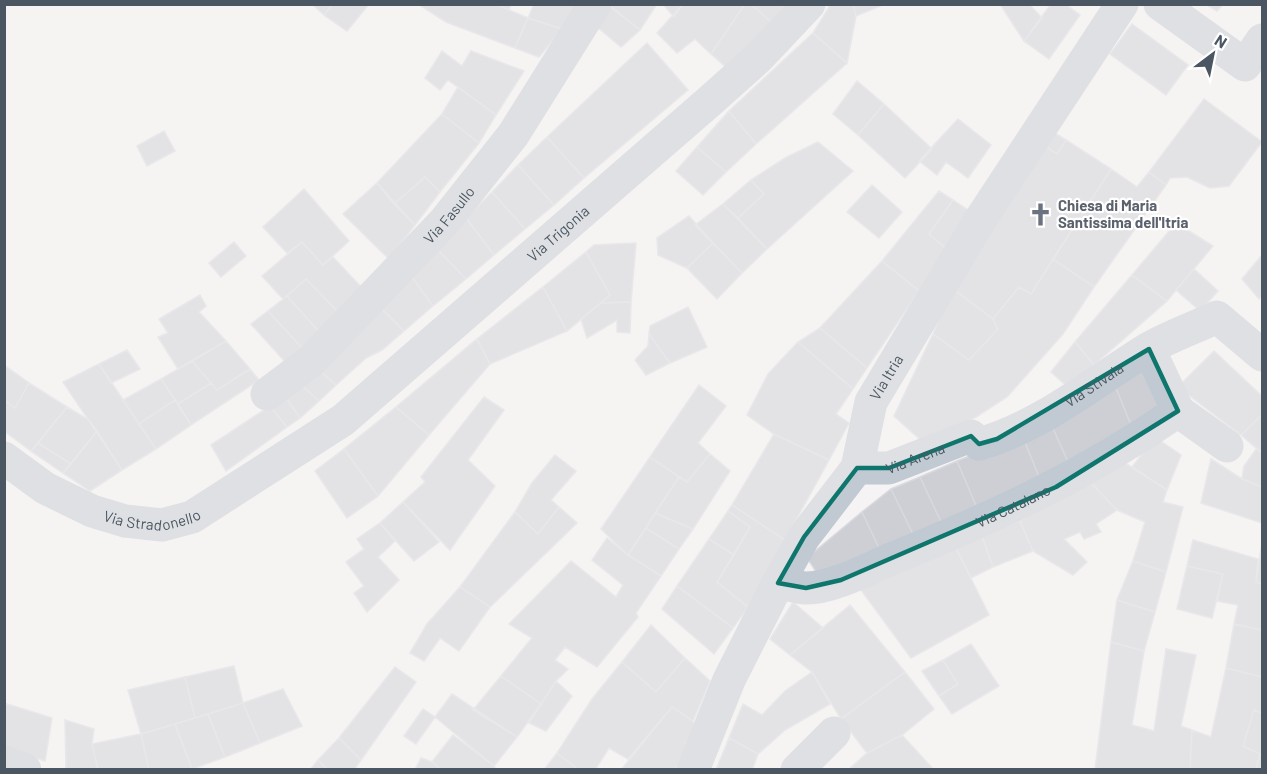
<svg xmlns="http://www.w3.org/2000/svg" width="1267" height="774" font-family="Barlow,sans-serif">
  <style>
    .building { fill: #cdcfd5; stroke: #d7d9de; stroke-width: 1.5 }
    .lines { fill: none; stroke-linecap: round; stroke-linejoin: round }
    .minor { stroke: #c1cad2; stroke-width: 33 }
    .marked { fill: none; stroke: #0f766e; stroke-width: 4.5; stroke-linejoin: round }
    .labels { text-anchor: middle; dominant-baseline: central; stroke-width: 4.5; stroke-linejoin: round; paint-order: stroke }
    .worship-label { font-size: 15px; font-weight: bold; fill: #5b616d; stroke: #fff; text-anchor: start }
    .street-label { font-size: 15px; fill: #4a5661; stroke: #fff }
  </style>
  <rect width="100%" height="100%" fill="#f5f3f3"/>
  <path class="building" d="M312,4H333L324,15Z
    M333,4H369L347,31L324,15Z
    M418,4H495L528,18L515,48L446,22Z
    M495,4H511L509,10Z
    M534,4H572L578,7L562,29L528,18Z
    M608,4H657L640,30Z
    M663,4H683L674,17Z
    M683,4H745L711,54L695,39L677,53L657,33Z
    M745,4H751L772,23L728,69L711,54Z
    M751,4H786L772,23Z
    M831,4H853L856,16L847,63L813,33Z
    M853,4H885L856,16Z
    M1000,4H1029L1042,18L1024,41Z
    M1051,4H1065L1080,15L1049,59L1024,41Z
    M1205,4H1223L1217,11Z
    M608,5L640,30L621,47L596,26Z
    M528,18L562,29L539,57L515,48Z
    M1132,24L1188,65L1166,95L1110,54Z
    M813,33L847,63L756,144L729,111Z
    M647,43L688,90L584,178L547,137Z
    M442,51L462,66L471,51L524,71L496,115L448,80L440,90L425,78Z
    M857,81L884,104L858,135L833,114Z
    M458,87L496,115L479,143L442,114Z
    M1204,99L1262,142L1229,186L1210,188L1187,177L1170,178L1166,185L1149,172Z
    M884,104L932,149L905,178L858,135Z
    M729,111L756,144L726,172L697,147Z
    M442,114L479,143L440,192L425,177L394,204L377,183Z
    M958,119L991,145L968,178L946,162L937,175L919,161Z
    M1050,130L1066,140L1057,154L1042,144Z
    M164,131L175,151L147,166L137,146Z
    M547,137L584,178L554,205L518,165Z
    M1066,140L1111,169L1031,294L1019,287L993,319L952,288L1042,144L1057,154Z
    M818,142L853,171L767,249L738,218L764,194L751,180L785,158Z
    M697,147L726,172L703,195L676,171Z
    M518,165L554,205L525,229L492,192Z
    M1111,169L1137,187L1149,172L1166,185L1094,287L1053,259Z
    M425,177L440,192L415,225L394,204Z
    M751,180L764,194L738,218L723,204Z
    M377,183L415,225L389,259L343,214Z
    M872,185L902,212L879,238L847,212Z
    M304,189L349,241L323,265L302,242L287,253L263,227Z
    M939,191L953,200L929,234L947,249L919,291L882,261Z
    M492,192L525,229L494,255L466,218Z
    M953,200L968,210L947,249L929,234Z
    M723,204L767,249L742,273L695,225Z
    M689,216L713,243L687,268L658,255L657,238Z
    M466,218L494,255L466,279L435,247Z
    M1176,223L1213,246L1167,301L1132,275Z
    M234,242L246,256L221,277L209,263Z
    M302,242L323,265L333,257L364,290L342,316L306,279L283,299L262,276Z
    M636,243L631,302L601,303L610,295L586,252L594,245Z
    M713,243L742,273L717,299L687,268Z
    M435,247L466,279L433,306L409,273Z
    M586,252L610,295L567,331L543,287Z
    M1262,255V296L1259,299L1242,279Z
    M1053,259L1094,287L1063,334L1007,397L976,417L923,442L894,416L933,334L969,360L998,329L993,319L1019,287L1031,294Z
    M882,261L919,291L867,368L820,328Z
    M1194,269L1218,291L1200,311L1176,290Z
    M409,273L433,306L404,331L379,306Z
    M1132,275L1167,301L1094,365L1075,342Z
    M306,279L342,316L321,334L287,296Z
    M543,287L567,331L490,364L477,339Z
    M952,288L993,319L998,329L969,360L933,334Z
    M200,295L206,306L199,312L226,341L178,369L158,337L168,333L159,319Z
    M287,296L321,334L303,349L268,311Z
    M631,302L630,333L617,332V320L587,338L581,319L601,303Z
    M379,306L404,331L382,350L366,358L336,385L317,368Z
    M688,307L707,347L670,363L649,334L650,326Z
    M268,311L303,349L287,364L251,324Z
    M820,328L867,368L853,389L798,342Z
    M649,334L670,363L646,375L635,360L648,346Z
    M477,339L490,364L429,435L396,407Z
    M226,341L250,369L217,390L192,361Z
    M798,342L853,389L836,414L849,423L829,460L774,434L747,415L768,374Z
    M1075,342L1094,365L1070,389L1051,372Z
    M127,350L140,369L111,383L99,364Z
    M1214,351L1262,396V415L1241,435L1178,387Z
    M192,361L211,383L178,404L161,379Z
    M99,364L156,449L122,470L63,382Z
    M4,365L29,383L15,408L4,400Z
    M1145,366L1165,405L1131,425L1116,388Z
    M317,368L336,385L319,401L301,385Z
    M250,369L259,380L191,425L178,404L211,383L217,390Z
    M161,379L175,400L139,424L123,400Z
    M29,383L67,407L31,451L4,431V400L15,408Z
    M301,385L319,401L300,418L285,396Z
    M699,385L726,406L698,443L710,454L687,482L650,457Z
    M1116,388L1131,425L1070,466L1051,424Z
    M285,396L300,418L287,427L270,406Z
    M484,397L504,410L468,460L495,486L450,550L403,502L425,482L421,477Z
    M175,400L191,425L156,449L139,424Z
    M270,406L287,427L226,471L211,445Z
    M67,407L89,420L97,431L71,464L38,443Z
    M396,407L429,435L378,496L344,449Z
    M1262,415V453L1241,435Z
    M1051,424L1070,466L1040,479L1022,435Z
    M97,431L122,470L90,491L63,473Z
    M774,434L829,460L785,540L732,505Z
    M1022,435L1040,479L977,508L957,461Z
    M1155,437L1181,455L1167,490L1132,467Z
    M38,443L71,464L63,473L31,451Z
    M1257,448L1262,453V487L1242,479L1244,466Z
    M344,449L378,496L347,518L315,471Z
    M710,454L730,471L693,529L655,513L679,477L687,482Z
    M555,455L576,471L551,500L559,507L538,534L515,512L532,483Z
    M650,457L679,477L628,555L601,529Z
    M1119,459L1167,490L1163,502L1183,507L1166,572L1133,561L1145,522L1117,510L1089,481Z
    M1211,459L1242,479L1262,487V523L1201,503Z
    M957,461L977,508L942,524L920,477Z
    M920,477L942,524L914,536L891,489Z
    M1089,481L1117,510L1096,524L1101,532L1084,539L1080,532L1064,539L1087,562L1073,575L1033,551L1020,521Z
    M891,489L914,536L880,550L862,512Z
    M403,502L439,542L414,561L380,523Z
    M732,505L785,540L748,607L717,582L750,527L728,511Z
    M559,507L577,523L490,607L460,587L515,512L538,534Z
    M728,511L750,527L734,555L709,539Z
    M862,512L880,550L819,576L807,558Z
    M655,513L693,529L679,549L646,528Z
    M1020,521L1033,551L993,567L982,536Z
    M380,523L395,541L378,557L399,580L367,612L354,593L364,586L346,562L364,549L357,539Z
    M646,528L679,549L661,576L628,555Z
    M982,536L993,567L971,578L955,546Z
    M607,538L628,555L661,576L636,613L638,617L597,667L565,647L555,660L568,669L556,681L541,704L501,676L532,638L509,624L571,561L616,597L623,585L592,560Z
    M709,539L734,555L717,582L748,607L733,628L677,586Z
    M1193,540L1258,559L1256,582L1262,584V630L1234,624L1238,605L1217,601L1223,574L1187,566Z
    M1262,543V584L1256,582Z
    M955,546L989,615L911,658L856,583Z
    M1133,561L1166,572L1155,612L1117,600Z
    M1187,566L1223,574L1212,618L1177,609Z
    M677,586L733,628L714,654L662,609Z
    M460,587L490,607L459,651L440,638L424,661L410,653L427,624Z
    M1117,600L1155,612L1144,651L1111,642Z
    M793,602L823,628L790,655L770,639Z
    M850,605L905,672L841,719L812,672L790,655Z
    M1234,624L1262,630V677L1226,668Z
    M651,625L685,658L656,692L622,662Z
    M1111,642L1144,651L1132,725L1154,731L1166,649L1196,655L1181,726L1192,730L1190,770H1095Z
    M971,644L999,686L952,714L939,696L958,684L943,660Z
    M685,658L710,681L693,721L672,707L628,759L609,748L595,770H579L557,753L592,699L622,662L656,692Z
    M943,660L958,684L939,696L922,671Z
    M234,666L243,703L195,718L185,677Z
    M395,667L416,682L361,760L339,738Z
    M1226,668L1262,677V713L1254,710L1243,746L1260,754L1256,769L1260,770H1190L1192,730L1211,737Z
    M812,672L830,704L785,730L758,754L729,738L743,704L762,715L785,691Z
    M905,672L934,709L902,735L867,753L841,719Z
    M501,676L541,704L517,737L473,710Z
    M185,677L195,718L141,734L128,690Z
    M556,681L572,696L546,731L529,723Z
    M283,689L302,726L260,743L243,703Z
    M452,694L517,737L494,766L435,717Z
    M4,703L52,718L45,761L4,748Z
    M243,703L260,743L225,757L208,714Z
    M672,707L693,721L695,729L685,744L690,750L674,770H621Z
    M423,709L435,717L416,744L404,736Z
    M1254,710L1262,713V770L1256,769L1260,754L1243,746Z
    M208,714L225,757L192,769L175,724Z
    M65,720L94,729L92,744L98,770H66Z
    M175,724L192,769L149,770L141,734Z
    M141,734L149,770H98L92,744Z
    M453,735L494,766L496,770H442L432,762Z
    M902,735L934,770H848L867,753Z
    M339,738L361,760L354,770H328L318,760Z
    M729,738L758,754L752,770H716Z
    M557,753L579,770H544Z
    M421,758L432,762L442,770H415Z
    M318,760L328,770H310Z"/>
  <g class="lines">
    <g class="minor">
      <path d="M1160,4L1245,65L1262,40"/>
      <path d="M1149,349L1178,411"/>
      <path id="s1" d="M267,394L311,361L444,222L513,135L595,4"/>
      <path id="s2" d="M4,458L45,488L92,511L125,521L162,525L192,517L343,420L711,100L759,57L809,4"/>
      <path id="s3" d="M857,468H889L971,436L979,444C1040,427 1093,383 1146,350C1168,337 1194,328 1217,317L1262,355"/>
      <path id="s4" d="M778,583C786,584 796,587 805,588C830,589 868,569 891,559C995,517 1086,475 1178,411L1227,446"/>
      <path d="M4,762L25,770"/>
      <path id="s5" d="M693,770L729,680L778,583L804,537L857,468L871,402L980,220L1122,4"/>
      <path d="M797,770L834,733"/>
    </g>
  </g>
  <path d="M0 0H1267V774H0ZM1149,349L1178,411L1056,487L841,580L806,588L778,583L804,537L857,468H889L971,436L979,444L997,439Z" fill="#f5f3f3" fill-opacity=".55" fill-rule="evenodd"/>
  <path class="marked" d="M1149,349L1178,411L1056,487L841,580L806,588L778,583L804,537L857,468H889L971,436L979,444L997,439Z"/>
  <defs>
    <symbol id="church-bare" viewBox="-9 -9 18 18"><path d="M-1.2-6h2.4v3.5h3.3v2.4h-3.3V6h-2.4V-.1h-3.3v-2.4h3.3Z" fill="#6b7280" stroke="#fff" stroke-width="2.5" paint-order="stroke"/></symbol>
  </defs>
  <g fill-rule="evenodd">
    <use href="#church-bare" x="1024" y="198" width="33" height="33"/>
  </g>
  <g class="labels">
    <g class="worship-label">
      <text x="1058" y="205">Chiesa di Maria<tspan x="1058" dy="17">Santissima dell'Itria</tspan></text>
    </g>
    <g class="street-label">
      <text stroke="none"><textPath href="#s1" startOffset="256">Via Fasullo</textPath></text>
      <text stroke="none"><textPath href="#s2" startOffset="670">Via Trigonia</textPath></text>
      <text stroke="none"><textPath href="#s5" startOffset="442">Via Itria</textPath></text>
      <text stroke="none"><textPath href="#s3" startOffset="261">Via Stivala</textPath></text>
      <text stroke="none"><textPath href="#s3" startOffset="60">Via Arena</textPath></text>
      <text stroke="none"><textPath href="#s4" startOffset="252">Via Catalano</textPath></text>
      <text stroke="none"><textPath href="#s2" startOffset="165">Via Stradonello</textPath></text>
    </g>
  </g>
  <rect width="1267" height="774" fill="none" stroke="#4a5661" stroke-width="12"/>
  <g transform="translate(1213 54) rotate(32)" stroke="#ffffff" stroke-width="4.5" paint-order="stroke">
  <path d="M0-4.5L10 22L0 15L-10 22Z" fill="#4a5661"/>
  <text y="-9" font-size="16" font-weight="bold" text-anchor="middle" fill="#4a5661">N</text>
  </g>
</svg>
